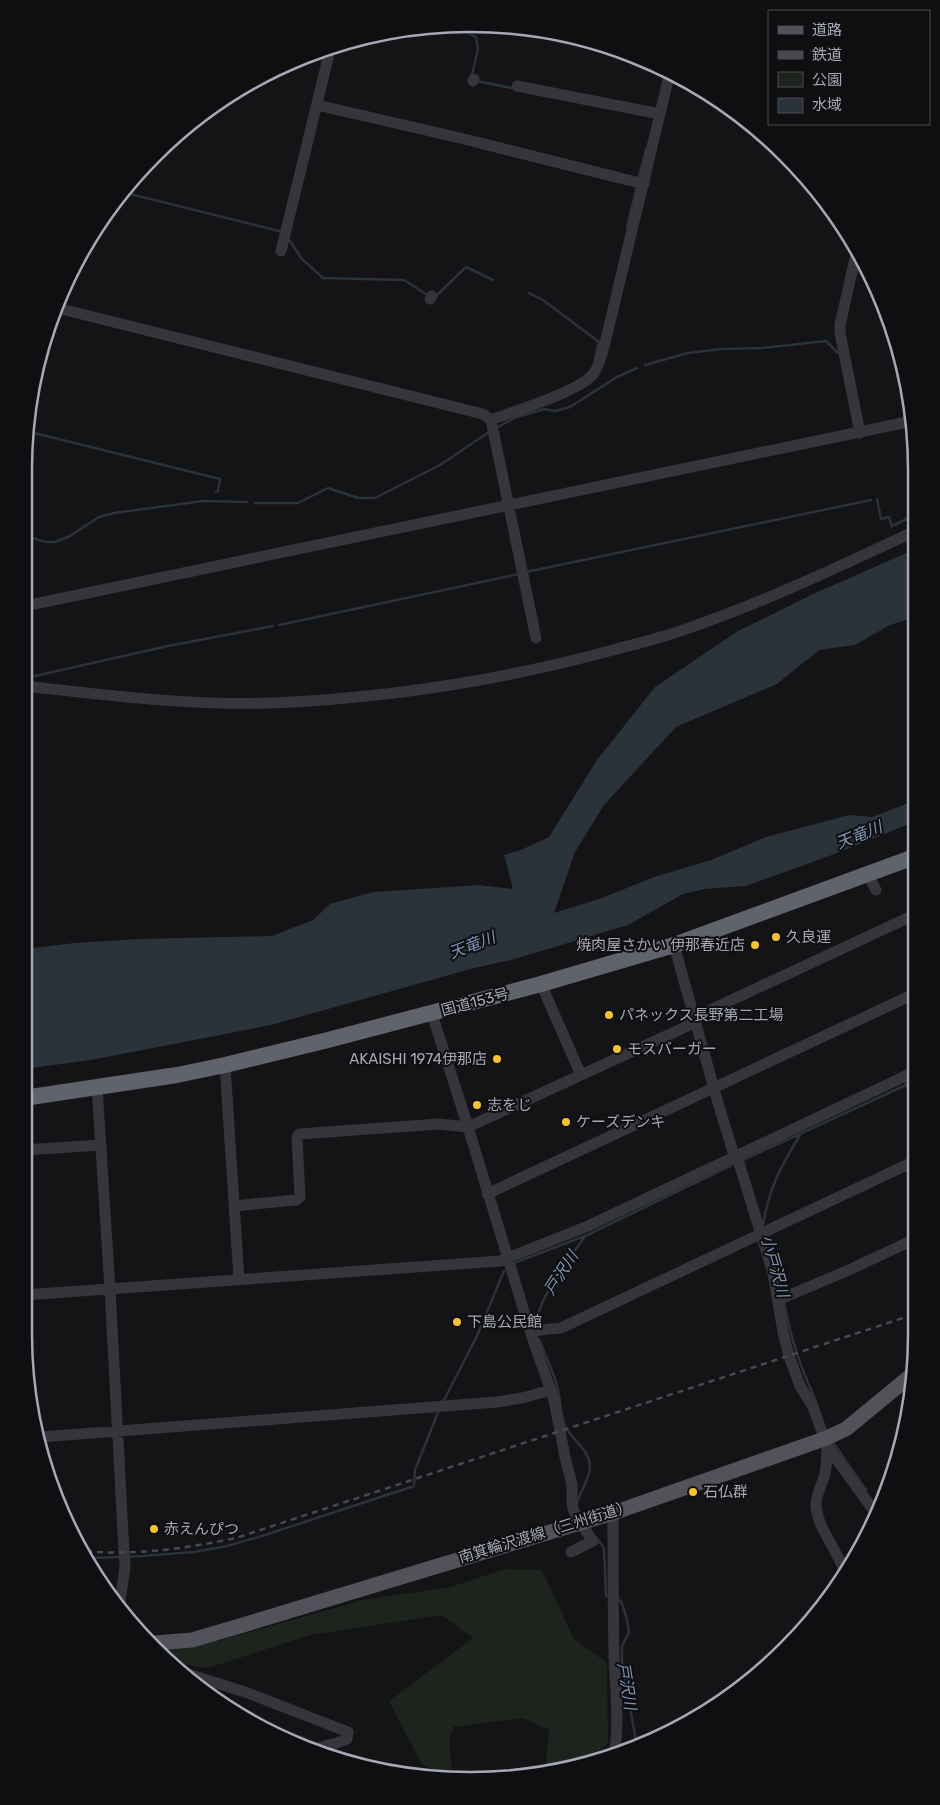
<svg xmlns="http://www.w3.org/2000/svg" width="940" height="1805" font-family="Rubik,'Noto Sans JP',sans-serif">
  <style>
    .green { fill: #1c241d }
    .water { fill: #2a323a }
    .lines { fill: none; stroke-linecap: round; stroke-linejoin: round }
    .stream { stroke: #2a323a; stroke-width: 2.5 }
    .minor { stroke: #35353b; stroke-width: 11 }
    .major { stroke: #51525a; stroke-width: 15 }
    .highway { stroke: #61636c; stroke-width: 16 }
    .rail { stroke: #484950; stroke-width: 2.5; stroke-dasharray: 6 5; stroke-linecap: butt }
    .poi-dot { fill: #f8c22a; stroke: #0f0f11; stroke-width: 2 }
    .labels { text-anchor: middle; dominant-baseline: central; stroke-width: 4; stroke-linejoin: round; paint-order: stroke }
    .poi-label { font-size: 15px; fill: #a5a9b7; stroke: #0f0f11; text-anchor: start }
    .street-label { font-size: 15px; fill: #a5a9b7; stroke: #0f0f11 }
    .water-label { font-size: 16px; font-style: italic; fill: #7b95b3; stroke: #0f0f11 }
    .rim { fill: none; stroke: #a5a9b7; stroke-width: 2.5 }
  </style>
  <rect width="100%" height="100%" fill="#141416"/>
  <path class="green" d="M505,1569L542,1570L574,1639L607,1663L608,1743L594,1755V1763L586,1766L545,1773L549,1730L523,1718L453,1727L449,1742L452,1769L438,1773L421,1763L389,1701L473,1638L442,1615L310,1635L208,1668L176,1663L162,1650L221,1640L363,1600L451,1587Z
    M252,1720H258L305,1737L302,1742Z"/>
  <path class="water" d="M913,550V618L890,625L855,645L819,650L777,684L676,727L604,805L575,852L554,913L602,898L654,877L711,860L766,837L849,815L872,817L914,801V822L840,852L746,886L704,889L683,894L628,925L511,960L474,968L271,1025L91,1060L24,1069V949L75,943L139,939L272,936L313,920L330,904L373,892L479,885L513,889L504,855L521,850L549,837L597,760L655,687L738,631L811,595Z"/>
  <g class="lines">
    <path class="stream" d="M454,26L476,37L478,49L472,75
      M476,81L512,88
      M639,176L646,149
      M122,192L283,232
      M627,227L637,186
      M288,238L301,258L323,278L404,280L429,296
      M529,293L543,300L599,342
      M435,297L466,267L493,280
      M595,359L599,341
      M645,365L688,353L721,349L761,348L826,341L838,353
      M496,428L517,417L544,409L555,411L570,407L617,377L637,368
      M26,431L220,479L218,491L216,492
      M877,499L881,519L889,517L892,526L913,516
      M255,503H298L328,488L358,498H375L440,465L489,432
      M25,536L46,542H55L70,536L99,517L114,513L203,501L247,502
      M526,572L871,500
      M279,625L519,574
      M24,674L35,676L168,646L273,626
      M741,1161L906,1085
      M763,1225C769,1188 781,1166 800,1135
      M773,1253L778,1266L783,1294
      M514,1263L585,1236L732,1165
      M784,1302C791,1340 800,1366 816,1401
      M536,1326C537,1299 570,1259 585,1236
      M539,1339C545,1355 554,1372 558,1390C561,1402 560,1417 566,1428C573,1440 590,1451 590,1467C590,1479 580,1491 577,1503
      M443,1402L477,1336L504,1271
      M832,1441L866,1490
      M598,1540L604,1548L606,1596L610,1597
      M128,1557L194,1552L227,1546L262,1536L414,1486L415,1470L439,1410
      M90,1558L121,1557
      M618,1600L621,1601L627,1619L629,1632L622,1646V1661L637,1747"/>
    <path class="minor" d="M473,81L474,79
      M517,86L660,114
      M317,105L460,138L644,184
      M281,251L331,46
      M856,254L840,325V333L860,433
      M430,299L432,296
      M57,308L483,414L491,420L536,638
      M491,420C515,411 581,391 594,373C600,364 602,353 605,343L670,72
      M25,606L912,421
      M24,686C106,695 190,706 272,703C387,698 503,680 613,650C635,644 658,639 680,631C760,604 836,568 913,532
      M868,875L876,890
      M674,945L718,1103L733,1152L738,1160L773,1273L783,1332L789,1356L800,1386L813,1407L827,1446L877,1515
      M541,984L581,1075
      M432,1014L468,1127L530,1331L554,1400L565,1457L572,1484V1503L573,1509L577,1518L593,1541L571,1552
      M693,1018L914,915
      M225,1065L239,1279
      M907,1075L914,1092
      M97,1087L110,1289L124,1552L125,1567L119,1609
      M24,1150L101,1145
      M487,1194L914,994
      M234,1206L296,1200L300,1197L297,1137L299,1134L439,1124L468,1127L694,1023
      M24,1295L500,1261L588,1226L914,1072
      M778,1300L849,1270L915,1239
      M530,1331L561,1328L915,1161
      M41,1437L497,1402L522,1398L551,1390
      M827,1446C827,1455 827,1464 825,1473C823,1484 815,1495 816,1506C818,1529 836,1548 844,1570
      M613,1513C613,1560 613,1608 614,1655C615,1689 620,1722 614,1755
      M188,1674L248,1693L348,1732L347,1739C338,1744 327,1744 317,1749"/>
    <path class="major" d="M155,1643L192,1640L243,1625L613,1513L824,1439L846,1429L914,1373"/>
    <path class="highway" d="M24,1098L177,1075L225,1065L328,1040L541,984L674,945L914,857"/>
    <path class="rail" d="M86,1551C137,1556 187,1548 236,1538L915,1314"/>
  </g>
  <g class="poi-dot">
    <circle cx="776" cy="937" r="5"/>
    <circle cx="755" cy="945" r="5"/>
    <circle cx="609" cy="1015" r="5"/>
    <circle cx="617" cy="1049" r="5"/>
    <circle cx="497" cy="1059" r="5"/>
    <circle cx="477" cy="1105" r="5"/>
    <circle cx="566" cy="1122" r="5"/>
    <circle cx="457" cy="1322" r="5"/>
    <circle cx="693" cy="1492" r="5"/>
    <circle cx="154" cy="1529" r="5"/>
  </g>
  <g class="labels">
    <g class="poi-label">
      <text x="786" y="937">久良運</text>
      <text x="745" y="945" text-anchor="end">焼肉屋さかい 伊那春近店</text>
      <text x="619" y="1015">パネックス長野第二工場</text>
      <text x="627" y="1049">モスバーガー</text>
      <text x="487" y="1059" text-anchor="end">AKAISHI 1974伊那店</text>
      <text x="487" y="1105">志をじ</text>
      <text x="576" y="1122">ケーズデンキ</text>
      <text x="467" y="1322">下島公民館</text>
      <text x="703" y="1492">石仏群</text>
      <text x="164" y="1529">赤えんぴつ</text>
    </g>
    <g class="street-label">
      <text transform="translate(475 1002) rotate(-15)">国道153号</text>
      <text transform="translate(545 1532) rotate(-17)">南箕輪沢渡線（三州街道）</text>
    </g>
    <g class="water-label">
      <text transform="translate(859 835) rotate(-22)">天竜川</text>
      <text transform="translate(472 945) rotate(-21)">天竜川</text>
      <text transform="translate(775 1266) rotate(74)">小戸沢川</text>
      <text transform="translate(561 1273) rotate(-57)">戸沢川</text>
      <text transform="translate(627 1686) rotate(81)">戸沢川</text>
    </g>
  </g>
  <path d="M0 0H940V1805H0ZM470 32H470A438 438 0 0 1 908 470V1334A438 438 0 0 1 470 1772H470A438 438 0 0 1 32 1334V470A438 438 0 0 1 470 32Z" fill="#0f0f11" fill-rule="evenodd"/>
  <path class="rim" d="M470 32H470A438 438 0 0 1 908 470V1334A438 438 0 0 1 470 1772H470A438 438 0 0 1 32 1334V470A438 438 0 0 1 470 32Z"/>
  <rect x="768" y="10" width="162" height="115" fill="#0f0f11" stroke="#4b4d53"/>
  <rect x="778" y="26" width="25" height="8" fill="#51525a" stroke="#4b4d53"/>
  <text x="812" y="35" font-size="15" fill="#a5a9b7">道路</text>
  <rect x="778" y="51" width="25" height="8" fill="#484950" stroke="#4b4d53"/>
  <text x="812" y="60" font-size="15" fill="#a5a9b7">鉄道</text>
  <rect x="778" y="72" width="25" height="15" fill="#1c241d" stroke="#4b4d53"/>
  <text x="812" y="85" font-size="15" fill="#a5a9b7">公園</text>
  <rect x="778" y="98" width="25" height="15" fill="#2a323a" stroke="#4b4d53"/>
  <text x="812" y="110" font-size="15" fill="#a5a9b7">水域</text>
</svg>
